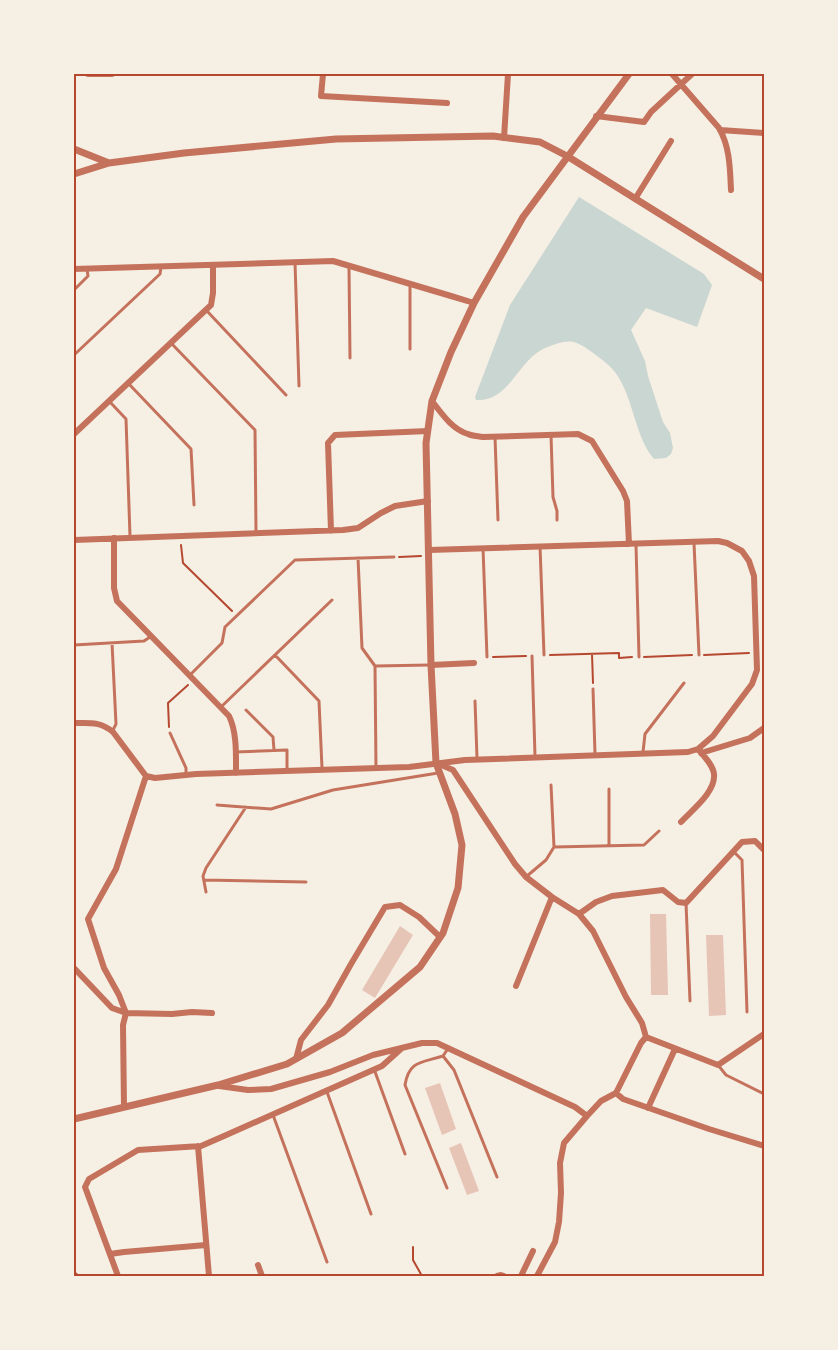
<svg xmlns="http://www.w3.org/2000/svg" width="838" height="1350" font-family="Mulish,sans-serif">
  <style>
    .water { fill: #c9d6d2 }
    .building { fill: #e6c5b7 }
    .lines { fill: none; stroke-linecap: round; stroke-linejoin: round }
    .path { stroke: #b5482f; stroke-width: 2 }
    .service { stroke: #c5725c; stroke-width: 3 }
    .minor { stroke: #c5725c; stroke-width: 6 }
    .tertiary { stroke: #c5725c; stroke-width: 7 }
    .neatline { fill: none; stroke: #b5482f; stroke-width: 2 }
  </style>
  <rect width="100%" height="100%" fill="#f6efe4"/>
  <path class="water" d="M579,197L704,274L712,285L697,327L646,308L631,330L645,361L648,376L663,422L670,433L673,448L671,454L666,458L654,459C631,432 634,384 605,362C597,356 584,345 574,342C568,341 561,342 556,344C552,345 547,347 543,349C517,362 509,402 476,400L475,397L510,305Z"/>
  <path class="building" d="M650,914H666L668,995H651Z
    M400,926L413,935L375,998L362,990Z
    M706,935H723L726,1015L709,1016Z
    M440,1083L456,1129L442,1135L425,1088Z
    M461,1143L479,1191L467,1195L449,1148Z"/>
  <g class="lines">
    <path class="path" d="M181,545L183,563L232,611
      M399,557L421,556
      M592,654L593,683
      M550,655L619,653V658L632,657
      M704,655L749,653
      M493,657L526,656
      M644,657L692,655
      M169,727L168,703L188,685
      M413,1247V1260L422,1276
      M74,1272L79,1276"/>
    <path class="service" d="M295,263L299,386
      M349,267L350,358
      M74,290L88,276L87,269
      M207,311L286,395
      M172,344L255,430L256,532
      M410,349V285
      M74,355L160,274L161,267
      M128,383L191,449L194,505
      M110,402L126,419L130,536
      M551,435L553,497L557,511V520
      M495,437L498,520
      M694,543L699,655
      M636,545L639,657
      M540,546L544,655
      M483,548L487,657
      M358,558L362,648L375,666L376,768
      M112,643L116,724L113,730
      M74,645L144,641L150,637
      M275,655L319,701L322,768
      M532,656L535,756
      M375,666L430,665
      M191,674L222,643L225,627L295,560L394,557
      M593,689L595,754
      M475,701L477,758
      M222,706L332,600
      M246,710L273,737L274,750
      M170,733L186,768V775
      M235,752L287,750V769
      M643,752L645,734L684,683
      M609,789V845
      M217,805L271,809L333,790L438,773
      M554,847L644,845L659,831
      M734,852L742,860L747,1012
      M527,876L546,860L554,847L551,785
      M204,880L306,882
      M206,892L203,876L206,868L246,807
      M686,903L690,1001
      M443,1056L454,1070L497,1177
      M718,1065L726,1075L764,1094
      M374,1069L405,1154
      M327,1092L371,1214
      M273,1115L327,1262
      M447,1188L405,1085C409,1060 422,1063 443,1056L447,1050"/>
    <path class="minor" d="M88,74H112
      M323,74L321,96L447,103
      M672,74L719,128C730,147 730,169 731,190
      M596,116L644,122L651,112L692,74
      M720,130L764,133
      M504,138L508,74
      M635,199L671,141
      M74,269L333,261L451,296L474,303
      M432,401C442,414 452,429 468,434C472,436 478,436 483,437L578,434L592,441L623,491L627,501L629,544
      M74,434L211,305L213,293V265
      M331,531L328,443L335,435L428,431
      M114,538V588L117,601L229,716C237,732 236,755 236,773
      M74,540L343,530L358,528L381,513L395,506L428,501
      M431,665L474,663
      M74,723C89,723 100,721 113,732L146,776L155,778L196,774L409,767L465,760L688,752L698,749L713,736L752,684L757,670L754,576L749,561L742,551L727,543L718,541L429,550
      M701,753L750,738L764,728
      M439,764L453,770L515,864L526,877L552,897L579,914L593,931L626,997L642,1023L646,1037
      M681,822C692,810 716,792 714,774C713,765 704,756 698,749
      M579,914L596,902L612,896L663,890L678,902L686,903L742,842L755,841L764,850
      M74,968L112,1008L126,1013L172,1014L192,1012L212,1013
      M516,986L552,897
      M646,1037L718,1065L764,1034
      M296,1059L301,1040L328,1005L351,964L385,907L400,905L419,917L440,937
      M219,1086L248,1090L271,1089L330,1072L373,1055L422,1043H437L575,1107L587,1116
      M616,1093L623,1099L709,1129L764,1146
      M124,1107L123,1025L126,1013L119,995L104,968L88,919L116,869L146,776
      M648,1108L675,1049
      M198,1146L209,1276
      M110,1254L124,1252L206,1245
      M258,1265L262,1276
      M118,1276L85,1187L89,1179L138,1150L201,1146L224,1136L382,1066L402,1048
      M497,1276L501,1275L504,1276
      M521,1276L533,1251
      M537,1276L555,1242L559,1222L561,1193L560,1163L564,1143L587,1116L601,1101L616,1093L641,1043L646,1037"/>
    <path class="tertiary" d="M74,149L109,163
      M74,174L109,163L184,153L336,139L493,136L540,142L567,156L764,279
      M74,1119L218,1085L287,1064L342,1033L420,967L443,933L458,888L462,845L455,814L436,763L431,665L426,443L432,401L451,352L474,303L523,217L629,74"/>
  </g>
  <rect width="838" height="1350" fill="none" stroke="#f6efe4" stroke-width="150"/>
  <rect x="75" y="75" width="688" height="1200" class="neatline"/>
</svg>
